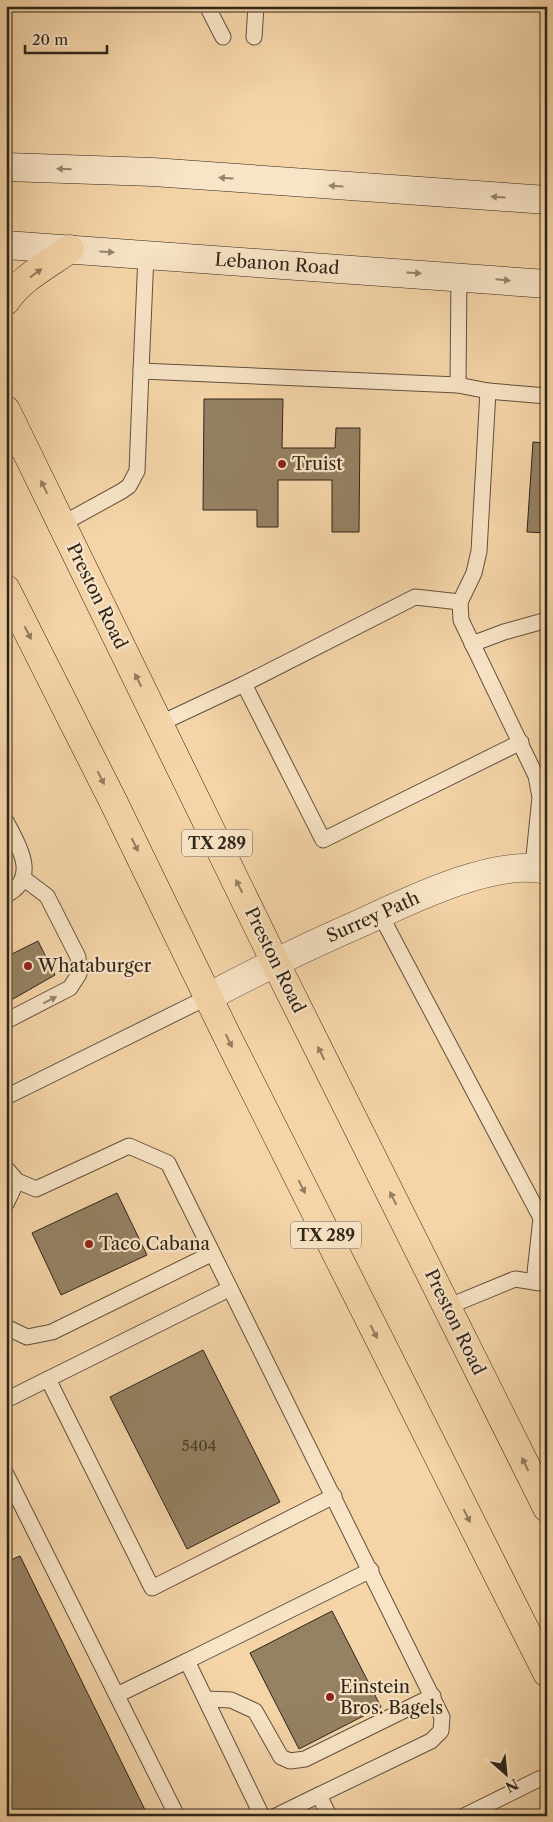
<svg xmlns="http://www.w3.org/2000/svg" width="553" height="1822" viewBox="0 0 553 1822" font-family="'Libre Caslon Text',serif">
  <rect width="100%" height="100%" fill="#f5d5a8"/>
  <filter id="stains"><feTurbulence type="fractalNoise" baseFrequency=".004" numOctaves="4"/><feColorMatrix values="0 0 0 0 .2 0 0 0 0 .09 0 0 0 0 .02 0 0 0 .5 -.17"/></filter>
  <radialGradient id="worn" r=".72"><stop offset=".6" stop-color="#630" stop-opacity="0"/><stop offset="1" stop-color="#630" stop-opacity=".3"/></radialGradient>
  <g fill="#958163" stroke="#2e2519">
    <polygon points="204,399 283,399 282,448 335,448 336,428 360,428 359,532 332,532 332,480 278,480 278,527 257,527 257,510 203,510"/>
    <polygon points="533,442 547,443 547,533 527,532"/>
    <polygon points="38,941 55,975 6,1003 6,957"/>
    <polygon points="117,1193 147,1255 61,1295 32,1233"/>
    <polygon points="203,1350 280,1502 187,1549 110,1397"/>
    <polygon points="20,1556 148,1816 6,1816 6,1562"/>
    <polygon points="332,1611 381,1707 299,1749 250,1653"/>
  </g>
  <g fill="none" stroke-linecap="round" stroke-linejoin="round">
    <g stroke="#60513d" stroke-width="17">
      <g id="service">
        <polyline points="207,6 223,37"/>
        <polyline points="254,37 256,6"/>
        <polyline points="141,371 146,255"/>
        <polyline points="458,385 459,276"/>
        <polyline points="488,391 479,551 474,573 460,602 461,620 536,776 540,797 533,866"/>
        <polyline points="62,524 122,491 129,486 137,471 141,371 458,385 488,391 547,396"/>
        <polyline points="460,602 415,597 244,684 323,840 521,742"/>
        <polyline points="472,644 504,632 547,620"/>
        <polyline points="159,724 244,684"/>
        <path d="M 6,821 C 18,845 40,878 6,895"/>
        <polyline points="380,914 541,1218"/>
        <polyline points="6,1021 70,988 79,974 78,957 47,896 23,878"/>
        <polyline points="6,1097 208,997"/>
        <polyline points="6,1168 17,1181 36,1189 129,1146 168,1163 442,1717 441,1731 431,1741 319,1795 329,1816"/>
        <polyline points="6,1204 17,1181"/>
        <polyline points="534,1282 541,1218 547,1216"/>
        <polyline points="447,1307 515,1279 547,1284"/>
        <polyline points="6,1327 27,1337 52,1332 211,1254"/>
        <polyline points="48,1379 152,1588 334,1496"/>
        <polyline points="6,1400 229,1289"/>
        <polyline points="6,1474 177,1816"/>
        <polyline points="187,1661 371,1570"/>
        <polyline points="117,1695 187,1661 262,1816"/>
        <polyline points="206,1699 231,1700 255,1711 281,1757 290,1761 305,1759 433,1696"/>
        <polyline points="276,1816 319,1795"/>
        <polyline points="464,1816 539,1779 547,1778"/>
      </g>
    </g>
    <g stroke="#60513d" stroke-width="29">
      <path id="minor" d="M 208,997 C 259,970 310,945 363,922 C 410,900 495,858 547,870"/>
    </g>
    <g stroke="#2e2519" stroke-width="29">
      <g id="secondary">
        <polyline points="6,167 153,172 547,200"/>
        <polyline points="6,245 547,284"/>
      </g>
    </g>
    <g stroke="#2e2519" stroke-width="29">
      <g id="primary">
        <path d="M 6,301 C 20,279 49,264 70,249"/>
        <polyline points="6,410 275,962 547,1508"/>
        <polyline points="6,589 113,801 227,1036 547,1673"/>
      </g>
    </g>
    <use href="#service" stroke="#f8e4c6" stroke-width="15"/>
    <use href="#minor" stroke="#f8e4c6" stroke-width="28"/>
    <use href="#secondary" stroke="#f8e4c6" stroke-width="28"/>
    <use href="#primary" stroke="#f5d5a8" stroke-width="28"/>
  </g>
  <defs><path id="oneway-solid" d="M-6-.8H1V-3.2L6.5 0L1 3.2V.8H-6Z" transform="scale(1.25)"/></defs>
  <g fill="#938470">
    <use href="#oneway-solid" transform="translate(64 169) rotate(-178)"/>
    <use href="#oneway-solid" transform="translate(226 178) rotate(-176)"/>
    <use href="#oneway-solid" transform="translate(336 186) rotate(-176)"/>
    <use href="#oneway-solid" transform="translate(498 197) rotate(-176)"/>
    <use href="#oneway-solid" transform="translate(107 252) rotate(4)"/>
    <use href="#oneway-solid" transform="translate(414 273) rotate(4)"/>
    <use href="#oneway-solid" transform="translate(503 280) rotate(5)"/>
    <use href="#oneway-solid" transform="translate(50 1000) rotate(-27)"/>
  </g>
  <g fill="#927d60">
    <use href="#oneway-solid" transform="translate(36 273) rotate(-36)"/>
    <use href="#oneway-solid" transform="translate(44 487) rotate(-116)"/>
    <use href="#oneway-solid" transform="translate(28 633) rotate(63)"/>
    <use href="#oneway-solid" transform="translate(138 680) rotate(-116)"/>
    <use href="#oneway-solid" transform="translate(101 778) rotate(63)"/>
    <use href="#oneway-solid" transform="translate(135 845) rotate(64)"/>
    <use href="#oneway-solid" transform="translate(239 886) rotate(-116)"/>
    <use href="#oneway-solid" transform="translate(229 1041) rotate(64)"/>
    <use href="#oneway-solid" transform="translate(321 1053) rotate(-116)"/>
    <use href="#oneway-solid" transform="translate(302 1187) rotate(63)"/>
    <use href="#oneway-solid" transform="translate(393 1198) rotate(-116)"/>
    <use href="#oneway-solid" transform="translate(374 1332) rotate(63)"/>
    <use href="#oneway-solid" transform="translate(525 1464) rotate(-116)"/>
    <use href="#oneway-solid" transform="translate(467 1516) rotate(63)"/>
  </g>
  <g fill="#8f2418" stroke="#f8e4c6" stroke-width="2">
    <circle cx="282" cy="464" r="5"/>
    <circle cx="28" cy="966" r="5"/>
    <circle cx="89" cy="1244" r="5"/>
    <circle cx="330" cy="1697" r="5"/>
  </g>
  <g text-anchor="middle" stroke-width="4.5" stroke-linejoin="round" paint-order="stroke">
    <g font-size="15" fill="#483c2c">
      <text x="199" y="1451">5404</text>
    </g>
    <g fill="#f8e4c6" stroke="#6b5e4d" stroke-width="1">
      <rect x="182" y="829.5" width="70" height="27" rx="4"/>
      <rect x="291" y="1221.5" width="70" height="27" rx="4"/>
    </g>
    <g font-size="16" font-weight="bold" fill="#2e2519">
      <text x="217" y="849">TX 289</text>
      <text x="326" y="1241">TX 289</text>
    </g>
    <g font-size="18" fill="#2e2519" stroke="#f8e4c6">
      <text transform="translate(277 264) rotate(4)" y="6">Lebanon Road</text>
      <text transform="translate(97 596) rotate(64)" y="6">Preston Road</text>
      <text transform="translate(373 917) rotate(-24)" y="6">Surrey Path</text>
      <text transform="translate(275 960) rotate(64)" y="6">Preston Road</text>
      <text transform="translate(455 1322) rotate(64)" y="6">Preston Road</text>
    </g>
    <g font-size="18" fill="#2e2519" stroke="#f8e4c6" text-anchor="start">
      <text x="292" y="470">Truist</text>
      <text x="38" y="972">Whataburger</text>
      <text x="99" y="1250">Taco Cabana</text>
      <text x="340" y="1693">Einstein<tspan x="340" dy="21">Bros. Bagels</tspan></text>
    </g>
  </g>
  <rect width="553" height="1822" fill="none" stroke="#f5d5a8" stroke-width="25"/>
  <rect x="8" y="8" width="538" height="1807" fill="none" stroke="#2e2519" stroke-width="2.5"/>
  <rect x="12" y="12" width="528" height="1797" fill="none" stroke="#2e2519"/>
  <g transform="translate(506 1774) rotate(153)" stroke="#f8e4c6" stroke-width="4" paint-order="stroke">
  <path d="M0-4L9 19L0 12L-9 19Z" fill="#2e2519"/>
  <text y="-8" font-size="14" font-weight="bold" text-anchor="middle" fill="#2e2519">N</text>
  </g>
  <path d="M25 45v8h82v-8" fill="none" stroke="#2e2519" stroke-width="2.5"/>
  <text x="32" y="45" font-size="15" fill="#2e2519" stroke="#f8e4c6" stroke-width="4" paint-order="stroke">20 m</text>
  <rect width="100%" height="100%" filter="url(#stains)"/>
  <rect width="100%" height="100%" fill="url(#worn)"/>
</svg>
